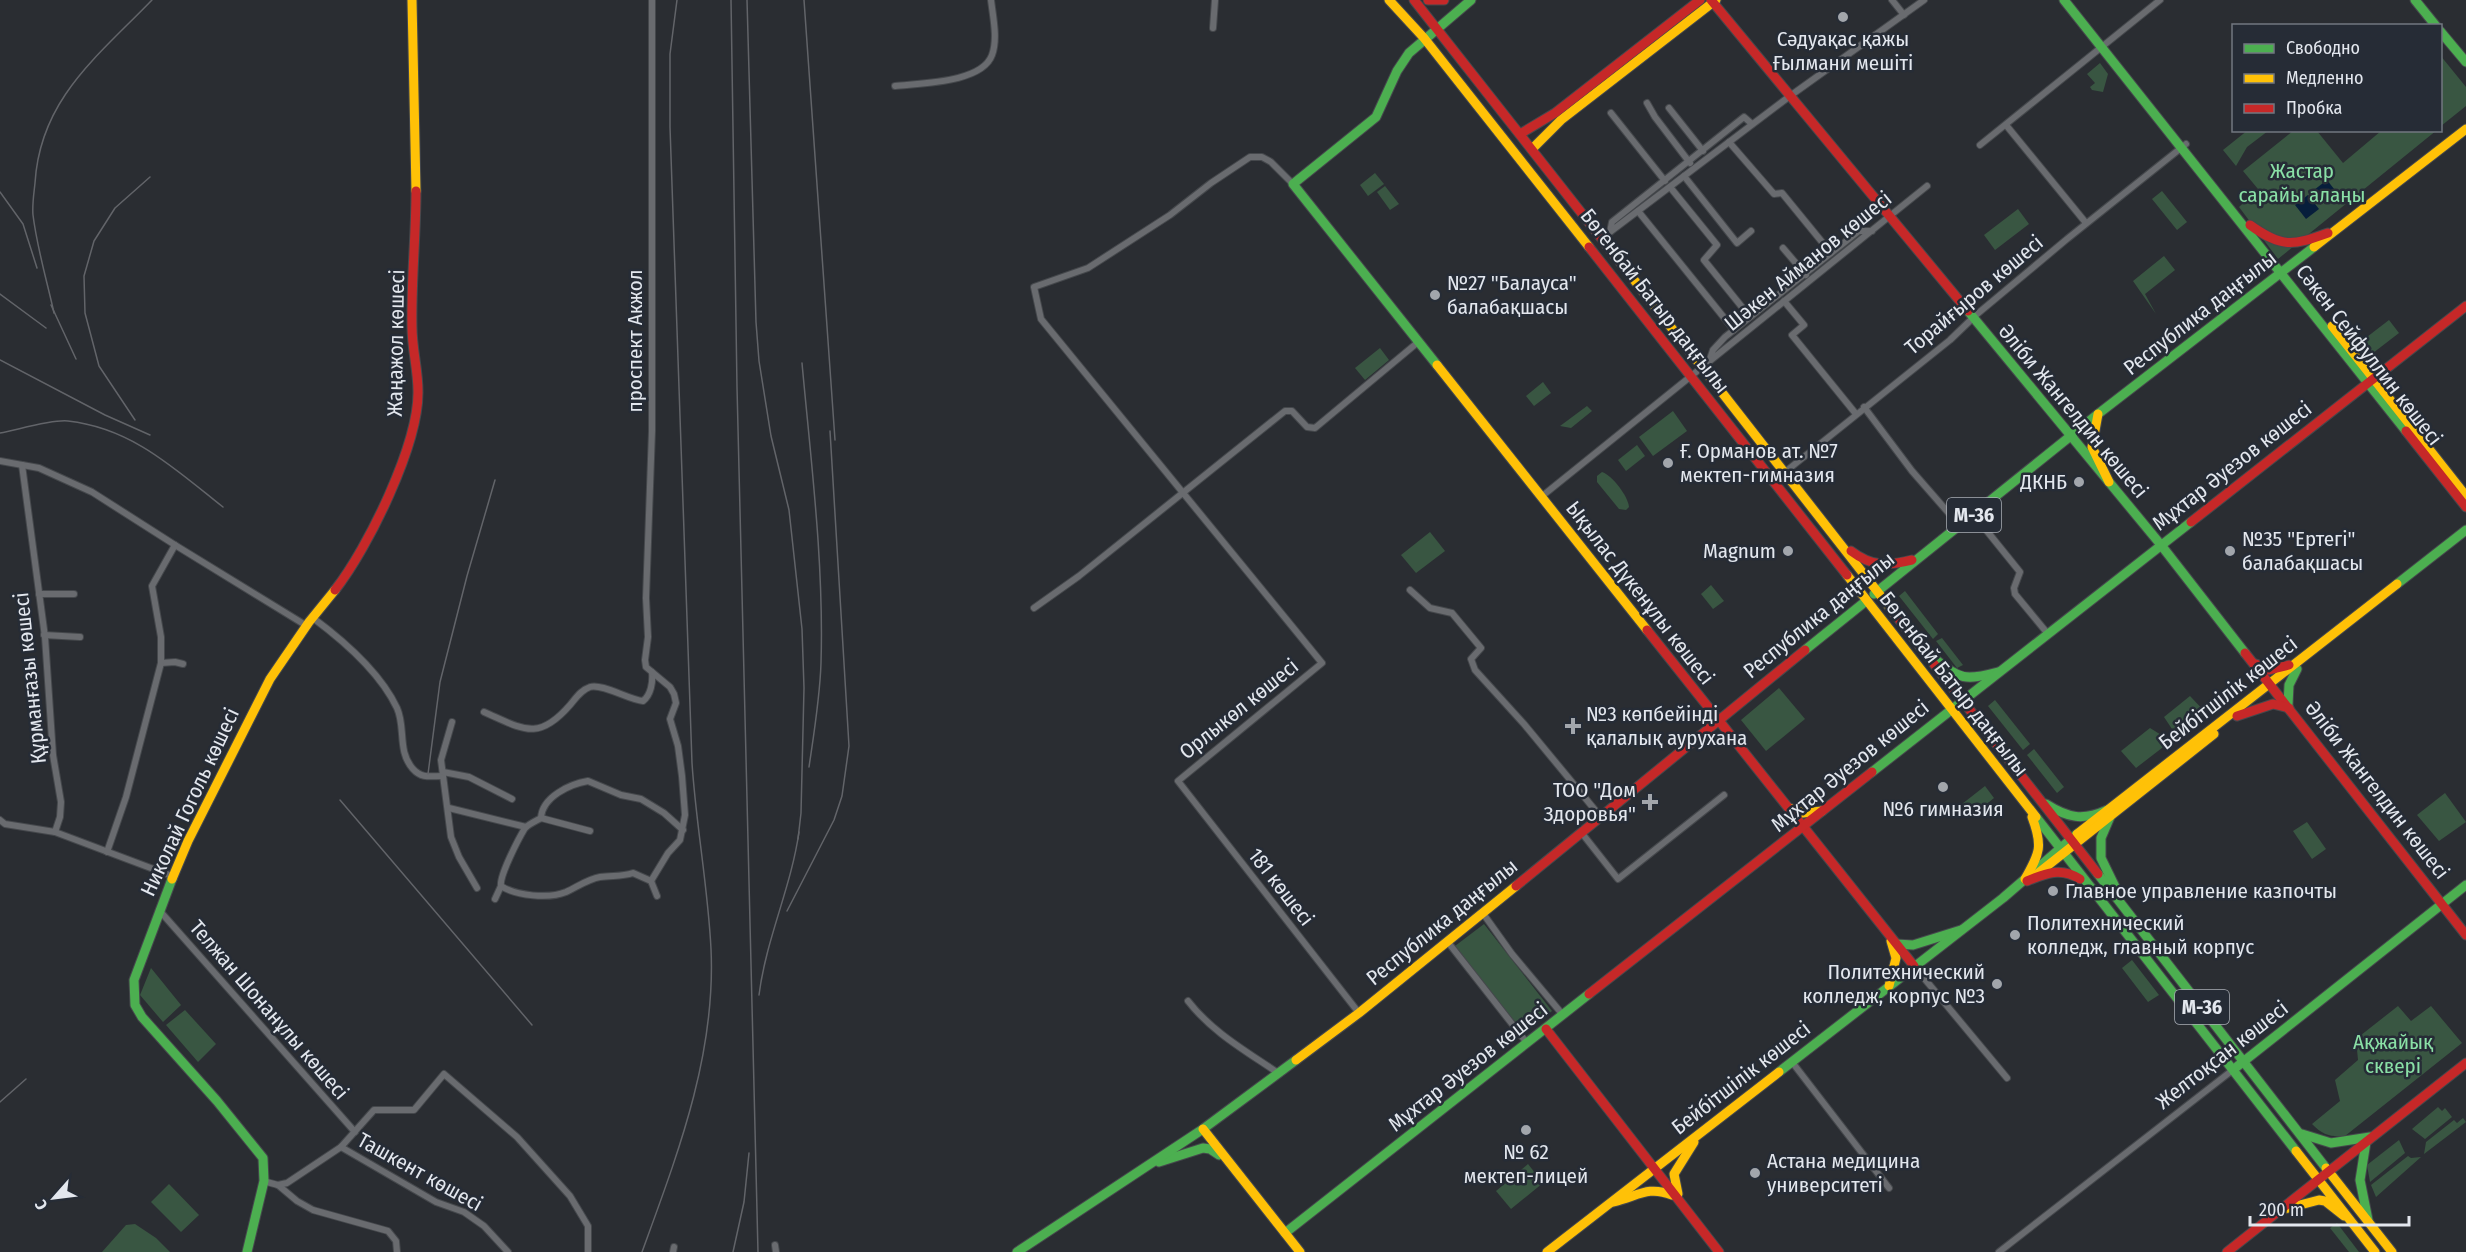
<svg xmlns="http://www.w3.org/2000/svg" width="2466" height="1252" viewBox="0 0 2466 1252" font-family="'Fira Sans Condensed',sans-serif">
  <rect width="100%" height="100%" fill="#2a2d32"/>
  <g fill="#395642">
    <polygon points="2440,55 2466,87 2466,106 2441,126"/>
    <polygon points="2100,63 2108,74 2103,92 2092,90 2090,87 2095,83 2087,74"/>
    <polygon points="2248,130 2268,131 2247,147 2236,166 2223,150"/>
    <polygon points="2437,130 2278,259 2239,207 2258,189 2243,171 2293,131 2317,131 2343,163 2381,131"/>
    <polygon points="1375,173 1384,184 1368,196 1360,185"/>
    <polygon points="1385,186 1399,204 1390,210 1377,192"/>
    <polygon points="2162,191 2187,222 2177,230 2152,199"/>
    <polygon points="2018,209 2029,224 1995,250 1984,235"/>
    <polygon points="2164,256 2175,270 2145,294 2156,314 2133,281"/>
    <polygon points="2389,320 2399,333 2373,353 2363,340"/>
    <polygon points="1380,348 1389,360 1365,380 1355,368"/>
    <polygon points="1543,382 1551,393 1534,406 1526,396"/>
    <polygon points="1587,406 1592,411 1571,428 1560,426"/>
    <polygon points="1673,411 1687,431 1653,456 1639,437"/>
    <polygon points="1637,445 1645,456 1626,471 1618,460"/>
    <path d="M 1602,472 C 1612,475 1628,496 1629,507 L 1626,510 L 1619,509 L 1597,482 L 1597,476 Z"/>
    <polygon points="1430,532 1445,551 1416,573 1401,555"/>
    <polygon points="1711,585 1724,601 1713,609 1701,594"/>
    <polygon points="1905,591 1938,634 1933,639 1899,596"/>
    <polygon points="1942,638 1963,665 1957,668 1936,641"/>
    <polygon points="1779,688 1805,719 1766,751 1741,720"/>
    <polygon points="2190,696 2206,713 2176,735 2164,717"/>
    <polygon points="1995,700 2030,744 2023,750 1988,706"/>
    <polygon points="2150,728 2171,741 2136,768 2121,751"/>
    <polygon points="2034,749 2064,787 2057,793 2027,755"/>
    <polygon points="1985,786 1994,798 1972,816 1962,804"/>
    <polygon points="2445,793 2466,822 2439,841 2417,815"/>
    <polygon points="2307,822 2326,849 2312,859 2293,831"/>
    <polygon points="1484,924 1552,1011 1523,1034 1455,946"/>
    <polygon points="2132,960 2159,995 2148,1002 2122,968"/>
    <polygon points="151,968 181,1005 163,1022 140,995"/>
    <path d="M 2398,1006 L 2411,1021 L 2431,1006 L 2462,1043 L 2345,1136 C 2330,1137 2323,1135 2312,1124 L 2340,1101 L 2335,1080 L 2358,1060 L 2356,1039 Z"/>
    <polygon points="185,1010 216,1044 198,1062 166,1025"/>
    <polygon points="2438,1107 2442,1111 2445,1108 2452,1117 2425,1139 2412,1129"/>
    <polygon points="2463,1118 2466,1122 2424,1154 2426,1142 2454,1120 2457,1123"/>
    <polygon points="2399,1140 2405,1153 2370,1182 2367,1165"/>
    <polygon points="2408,1156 2411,1158 2421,1157 2376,1197 2371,1185"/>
    <polygon points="1528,1164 1543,1183 1511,1209 1496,1191"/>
    <polygon points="169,1184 199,1215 181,1232 151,1202"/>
    <polygon points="2337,1223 2359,1252 2349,1252 2330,1228"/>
    <polygon points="135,1224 156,1238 170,1252 102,1252 126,1225"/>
  </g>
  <g fill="#071e3b">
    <polygon points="2327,180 2338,194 2325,204 2314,190"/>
    <polygon points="2308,195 2319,209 2306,219 2295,205"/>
  </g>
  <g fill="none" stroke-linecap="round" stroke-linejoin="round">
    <g stroke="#45484c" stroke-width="8">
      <g id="street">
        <polyline points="1892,0 1904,15"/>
        <polyline points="1213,28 1215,0"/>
        <path d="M 895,86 C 920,83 982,83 992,55 C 998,39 993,17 991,0"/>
        <polyline points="1647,103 1655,117 1690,163"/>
        <polyline points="1669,108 1703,151"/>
        <polyline points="1611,113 1665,181"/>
        <polyline points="2006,125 2086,223"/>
        <polyline points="1729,142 1774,194 1782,193 1831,253"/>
        <polyline points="1980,145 2160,0"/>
        <polyline points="1684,176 1737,243 1751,231"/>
        <polyline points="1293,184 1271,162 1262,157 1250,157 1211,183 1170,215 1088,268 1034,287 1041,319 1322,663 1178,781 1359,1013"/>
        <polyline points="1670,187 1717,245 1704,260 1750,317"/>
        <polyline points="1638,211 1734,330"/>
        <polyline points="1610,232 1612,222 1744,117 1752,124"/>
        <polyline points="1602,238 1790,96 1924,0"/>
        <polyline points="1783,248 1806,275"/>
        <polyline points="1784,301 1804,325 1792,335 1856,414"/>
        <polyline points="1710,359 1713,350 1725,337 1859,231 1872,231"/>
        <polyline points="1864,407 1912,471 1960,526"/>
        <polyline points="0,461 39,468 92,492 175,545 307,626"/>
        <polyline points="22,465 45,637 53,755 61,802 60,817 55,832"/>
        <polyline points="1785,472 1950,340 1976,315 2067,239 2186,144"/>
        <polyline points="1541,497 1927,186"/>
        <polyline points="1974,515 2020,572 2014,588 2015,594 2048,634"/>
        <polyline points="1410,590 1430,608 1452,613 1481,648 1471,659 1475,670 1524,724 1600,816"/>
        <polyline points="39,594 74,594"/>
        <polyline points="1034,608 1079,576 1285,411 1292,411 1307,427 1315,428 1417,343"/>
        <path d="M 313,618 C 344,641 380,672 397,708 C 406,728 397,751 413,769 C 422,779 431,776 443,776"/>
        <polyline points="44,635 80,637"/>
        <polyline points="161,663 175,662 183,664"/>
        <path d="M 484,712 C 523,729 538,742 570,705 C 576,698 581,690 590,687 C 602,683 629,700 643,701 C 651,695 653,682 652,672 L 646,667 L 645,660 L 648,637 L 646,598 L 652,431 L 652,0"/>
        <polyline points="452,722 441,760 451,837 459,857 477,888"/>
        <polyline points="443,772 469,777 512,799"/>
        <polyline points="449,808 526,827"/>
        <path d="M 541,818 C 542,797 570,784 588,781 L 621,795 L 641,799 L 664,813 L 683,830"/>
        <polyline points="0,820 5,824 55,832 172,876"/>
        <polyline points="1581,832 1618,879 1724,795"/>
        <polyline points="107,852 126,797 161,663 161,637 152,586 175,545"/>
        <polyline points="651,881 668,853 680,840 685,815 682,776 678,746 670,719 676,703 674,694 670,687 652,672"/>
        <path d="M 501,886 C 499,876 519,838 525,828 C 529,824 536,821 541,818 L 590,831"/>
        <path d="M 495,899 L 501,886 C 516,896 549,899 566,892 C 577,887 588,879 600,877 C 612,875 621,877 633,873 L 651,881 L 657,896"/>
        <polyline points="159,910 355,1132"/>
        <polyline points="1482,912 1512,954 1563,1015"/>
        <polyline points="1447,941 1527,1043"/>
        <polyline points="1914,966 2007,1078"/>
        <path d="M 1188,1001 C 1212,1032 1246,1051 1278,1073"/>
        <polyline points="1792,1062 1889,1188"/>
        <polyline points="341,1147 436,1202 464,1212 484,1226 508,1252"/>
        <polyline points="263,1181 278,1185 297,1201 313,1210 388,1231 396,1241 397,1252"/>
        <polyline points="278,1185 287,1183 341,1147 374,1110 414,1110 444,1074 517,1137 570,1196 588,1226 588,1252"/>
        <polyline points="775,1245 776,1252"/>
        <polyline points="673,1252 674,1247"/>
        <polyline points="1999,1252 2234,1069"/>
      </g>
    </g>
    <g stroke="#45484c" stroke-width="11">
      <g id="fast">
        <polyline points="2064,0 2406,431"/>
        <polyline points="2415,0 2436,26"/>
        <polyline points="2440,31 2466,62"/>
        <polyline points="1968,311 2161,545 2245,653"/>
        <polyline points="1437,365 1293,184 1376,117 1397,71 1409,53 1471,0"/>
        <polyline points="2397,584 2466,530"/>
        <polyline points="1874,594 2098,414 2314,247"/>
        <polyline points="1805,650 1866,601"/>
        <path d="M 1931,656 C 1960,678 1961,682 1998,672"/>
        <polyline points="2288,705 2289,685 2297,669"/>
        <polyline points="1872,772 2191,522"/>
        <path d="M 2046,804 C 2068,818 2083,821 2107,810"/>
        <polyline points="2036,817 2296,1151"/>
        <polyline points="2110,817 2101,838 2101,858 2119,895"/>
        <polyline points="2098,874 2326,1168"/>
        <polyline points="172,879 134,980 135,1005 142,1017 217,1101 263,1158 264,1181 247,1252"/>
        <polyline points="1896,944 1913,945 1961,930"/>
        <polyline points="2234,1069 2466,885"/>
        <polyline points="1779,1072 2003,898 2077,834"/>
        <polyline points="2302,1134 2331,1143 2370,1137"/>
        <polyline points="2366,1142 2360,1180 2368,1220"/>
        <polyline points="1159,1162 1203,1148 1210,1149 1219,1155"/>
        <polyline points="1285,1233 1589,994"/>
        <polyline points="1017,1252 1203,1129 1296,1060"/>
      </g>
    </g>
    <g stroke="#45484c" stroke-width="11">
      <g id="slow">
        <polyline points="412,0 416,191"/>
        <polyline points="1389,0 1424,38 1589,247"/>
        <polyline points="1532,149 1561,120 1716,0"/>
        <polyline points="2314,247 2466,129"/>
        <polyline points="1624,267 1891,609"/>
        <polyline points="2332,326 2466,496"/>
        <polyline points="1437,365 1647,630"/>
        <polyline points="2098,414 2092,447 2109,482"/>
        <polyline points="1847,575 2036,817"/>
        <polyline points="1789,808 1803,813 1822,811"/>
        <polyline points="2077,834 2397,584"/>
        <polyline points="2037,874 2214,734"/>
        <polyline points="172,879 188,841 270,679 309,622 335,590"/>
        <path d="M 2025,879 C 2040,853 2043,846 2032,817"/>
        <polyline points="1889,986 1896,958 1891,941"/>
        <polyline points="1296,1060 1359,1013 1516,886"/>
        <polyline points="1203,1129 1300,1252"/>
        <polyline points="2296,1151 2375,1252"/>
        <polyline points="2326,1168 2392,1252"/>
        <polyline points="1678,1194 1674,1174 1694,1142"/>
        <path d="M 1613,1202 C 1637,1197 1647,1185 1672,1195"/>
        <polyline points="2281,1210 2319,1200 2325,1201 2344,1216"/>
        <polyline points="1547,1252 1779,1072"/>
      </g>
    </g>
    <g stroke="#45484c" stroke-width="11">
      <g id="jam">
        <polyline points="1414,0 1624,267"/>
        <polyline points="1428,0 1444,0"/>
        <polyline points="1711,0 1968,311"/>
        <polyline points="1520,134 1555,113 1700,0"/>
        <path d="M 2250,225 C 2282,248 2292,246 2328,233"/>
        <polyline points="1589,247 1847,575"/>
        <polyline points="2406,431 2466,507"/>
        <polyline points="2191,522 2466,306"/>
        <path d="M 1851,551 C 1872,567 1887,566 1912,560"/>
        <path d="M 335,590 C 368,548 419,444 418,391 C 418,370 412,349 412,327 C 411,282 416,236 416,191"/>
        <polyline points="1891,609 2098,874"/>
        <polyline points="1647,630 1914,966"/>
        <polyline points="2245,653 2466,935"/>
        <polyline points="2256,664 2269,670 2289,665"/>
        <polyline points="2237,716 2273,704 2289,708"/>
        <path d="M 2027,881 C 2046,873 2061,867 2080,879"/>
        <polyline points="1516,886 1805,650"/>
        <polyline points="1589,994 1872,772"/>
        <polyline points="1546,1029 1719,1252"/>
        <polyline points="2227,1252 2466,1063"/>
      </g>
    </g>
    <use href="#street" stroke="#696b6f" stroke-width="6"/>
    <use href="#fast" stroke="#4caf50" stroke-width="9"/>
    <use href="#slow" stroke="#ffc107" stroke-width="9"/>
    <use href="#jam" stroke="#c62828" stroke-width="9"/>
    <g stroke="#626469" stroke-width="1.5">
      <polyline points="731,0 737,387 758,1252"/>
      <polyline points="747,0 756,322 759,361 771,436 789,510 802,629 804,688 801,813 798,839"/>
      <polyline points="804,0 835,440"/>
      <polyline points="0,192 23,224 37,268"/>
      <polyline points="0,294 46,328"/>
      <polyline points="51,305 76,359"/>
      <path d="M 54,313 C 47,281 37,248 33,215 C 32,205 34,193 35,183 C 40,99 98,56 152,0"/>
      <polyline points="0,360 105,415 150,435"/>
      <path d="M 802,363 C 811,462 824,563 821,663 C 820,697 814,733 809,767"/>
      <polyline points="135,420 99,366 85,313 84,276 94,241 115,208 150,177"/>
      <path d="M 0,433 C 17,430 52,419 68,421 C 132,428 175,469 223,507"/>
      <polyline points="428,774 440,682 467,576 495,480"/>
      <polyline points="340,800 532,1025"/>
      <polyline points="787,911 834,820 842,796 849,746 830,431"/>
      <path d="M 759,995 C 766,939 791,888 799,832"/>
      <polyline points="0,1102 26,1079"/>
      <path d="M 642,1252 C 678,1153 716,1055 711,949 C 708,887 696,825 692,763 L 670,127 L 670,54 L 677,0"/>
      <polyline points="733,1252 744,1202 749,1153"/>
    </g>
  </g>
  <g fill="#a2a6ac" stroke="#262c36" stroke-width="2">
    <circle cx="1843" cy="17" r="6"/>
    <circle cx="1435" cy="295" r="6"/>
    <circle cx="1668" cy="463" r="6"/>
    <circle cx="2079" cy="482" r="6"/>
    <circle cx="1788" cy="551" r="6"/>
    <circle cx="2230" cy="551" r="6"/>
    <path d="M1570 717h6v6h6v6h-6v6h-6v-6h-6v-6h6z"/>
    <circle cx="1943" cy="787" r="6"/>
    <path d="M1647 793h6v6h6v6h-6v6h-6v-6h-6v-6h6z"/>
    <circle cx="2053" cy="891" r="6"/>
    <circle cx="2015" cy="935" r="6"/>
    <circle cx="1997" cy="984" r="6"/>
    <circle cx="1526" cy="1130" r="6"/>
    <circle cx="1755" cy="1173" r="6"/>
  </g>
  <g text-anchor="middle" stroke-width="5" stroke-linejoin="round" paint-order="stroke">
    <g fill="#262c36" stroke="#aaafb7" stroke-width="1.5">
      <rect x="1947" y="498" width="54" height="34" rx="4.5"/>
      <rect x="2175" y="990" width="54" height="34" rx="4.5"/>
    </g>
    <g font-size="20" font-weight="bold" fill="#e3e7ee">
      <text x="1974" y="522">M-36</text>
      <text x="2202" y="1014">M-36</text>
    </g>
    <g font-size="21" fill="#e3e7ee" stroke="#262c36" text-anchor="start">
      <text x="1843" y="46" text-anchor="middle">Сәдуақас қажы<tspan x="1843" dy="24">Ғылмани мешіті</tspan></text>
      <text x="1447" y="290">№27 "Балауса"<tspan x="1447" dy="24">балабақшасы</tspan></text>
      <text x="1680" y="458">Ғ. Орманов ат. №7<tspan x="1680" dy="24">мектеп-гимназия</tspan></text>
      <text x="2067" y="489" text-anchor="end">ДКНБ</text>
      <text x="2242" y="546">№35 "Ертегі"<tspan x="2242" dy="24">балабақшасы</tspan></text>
      <text x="1776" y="558" text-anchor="end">Magnum</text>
      <text x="1586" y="721">№3 көпбейінді<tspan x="1586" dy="24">қалалық аурухана</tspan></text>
      <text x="1636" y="797" text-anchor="end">ТОО "Дом<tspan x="1636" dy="24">Здоровья"</tspan></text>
      <text x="1943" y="816" text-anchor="middle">№6 гимназия</text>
      <text x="2065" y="898">Главное управление казпочты</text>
      <text x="2027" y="930">Политехнический<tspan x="2027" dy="24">колледж, главный корпус</tspan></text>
      <text x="1985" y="979" text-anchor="end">Политехнический<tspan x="1985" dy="24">колледж, корпус №3</tspan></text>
      <text x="1526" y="1159" text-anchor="middle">№ 62<tspan x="1526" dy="24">мектеп-лицей</tspan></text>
      <text x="1767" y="1168">Астана медицина<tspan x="1767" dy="24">университеті</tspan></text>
    </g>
    <g font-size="21" fill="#8ae0a6" stroke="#262c36">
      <text x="2302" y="178">Жастар<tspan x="2302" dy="24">сарайы алаңы</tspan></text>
      <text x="2393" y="1049">Ақжайық<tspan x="2393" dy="24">сквері</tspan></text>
    </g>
    <g font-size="21" fill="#e3e7ee" stroke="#262c36">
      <text transform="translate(1808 261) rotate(-39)" y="7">Шәкен Айманов көшесі</text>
      <text transform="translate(1974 295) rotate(-40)" y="7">Торайғыров көшесі</text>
      <text transform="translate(1655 301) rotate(52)" y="7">Бөгенбай Батыр даңғылы</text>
      <text transform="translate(2200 313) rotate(-38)" y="7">Республика даңғылы</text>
      <text transform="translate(635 341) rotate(-90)" y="7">проспект Акжол</text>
      <text transform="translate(396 343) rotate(-89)" y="7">Жаңажол көшесі</text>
      <text transform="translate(2369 355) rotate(52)" y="7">Сәкен Сейфуллин көшесі</text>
      <text transform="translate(2073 411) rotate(50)" y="7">Әліби Жангелдин көшесі</text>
      <text transform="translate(2232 466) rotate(-38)" y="7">Мұхтар Әуезов көшесі</text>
      <text transform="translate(1640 593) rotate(52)" y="7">Ықылас Дүкенұлы көшесі</text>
      <text transform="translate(1819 615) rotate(-39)" y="7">Республика даңғылы</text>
      <text transform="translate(30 678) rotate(-96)" y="7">Құрманғазы көшесі</text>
      <text transform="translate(1954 684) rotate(52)" y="7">Бөгенбай Батыр даңғылы</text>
      <text transform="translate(2228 693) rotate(-38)" y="7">Бейбітшілік көшесі</text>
      <text transform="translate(1239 709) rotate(-39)" y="7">Орлыкөл көшесі</text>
      <text transform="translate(1850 766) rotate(-39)" y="7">Мұхтар Әуезов көшесі</text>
      <text transform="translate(2377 790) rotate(52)" y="7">Әліби Жангелдин көшесі</text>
      <text transform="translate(190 802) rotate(-65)" y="7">Николай Гоголь көшесі</text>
      <text transform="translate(1281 887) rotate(52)" y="7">181 көшесі</text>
      <text transform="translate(1442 922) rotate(-39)" y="7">Республика даңғылы</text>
      <text transform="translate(269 1010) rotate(49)" y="7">Телжан Шонанұлы көшесі</text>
      <text transform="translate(2222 1055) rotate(-38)" y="7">Желтоқсан көшесі</text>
      <text transform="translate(1468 1067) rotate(-38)" y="7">Мұхтар Әуезов көшесі</text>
      <text transform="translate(1741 1078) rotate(-38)" y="7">Бейбітшілік көшесі</text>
      <text transform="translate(420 1172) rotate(29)" y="7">Ташкент көшесі</text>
    </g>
  </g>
  <rect x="2232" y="24" width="210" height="108" fill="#262c36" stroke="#727780" stroke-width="1.5"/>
  <rect x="2244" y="44" width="30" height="9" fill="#4caf50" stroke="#727780" stroke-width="1.5"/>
  <text x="2286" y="54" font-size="18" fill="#e3e7ee">Свободно</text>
  <rect x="2244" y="74" width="30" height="9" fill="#ffc107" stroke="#727780" stroke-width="1.5"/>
  <text x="2286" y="84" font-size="18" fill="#e3e7ee">Медленно</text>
  <rect x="2244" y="104" width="30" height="9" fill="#c62828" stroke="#727780" stroke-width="1.5"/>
  <text x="2286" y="114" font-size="18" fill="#e3e7ee">Пробка</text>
  <g transform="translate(54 1198) rotate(242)" stroke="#262c36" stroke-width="4.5" paint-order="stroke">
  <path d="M0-4.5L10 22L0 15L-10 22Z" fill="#e3e7ee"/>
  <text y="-9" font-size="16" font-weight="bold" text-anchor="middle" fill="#e3e7ee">С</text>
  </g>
  <path d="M2250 1216v9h159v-9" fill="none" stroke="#e3e7ee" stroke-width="3"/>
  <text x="2259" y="1216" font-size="18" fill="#e3e7ee" stroke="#262c36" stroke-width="4.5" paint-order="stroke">200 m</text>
</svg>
